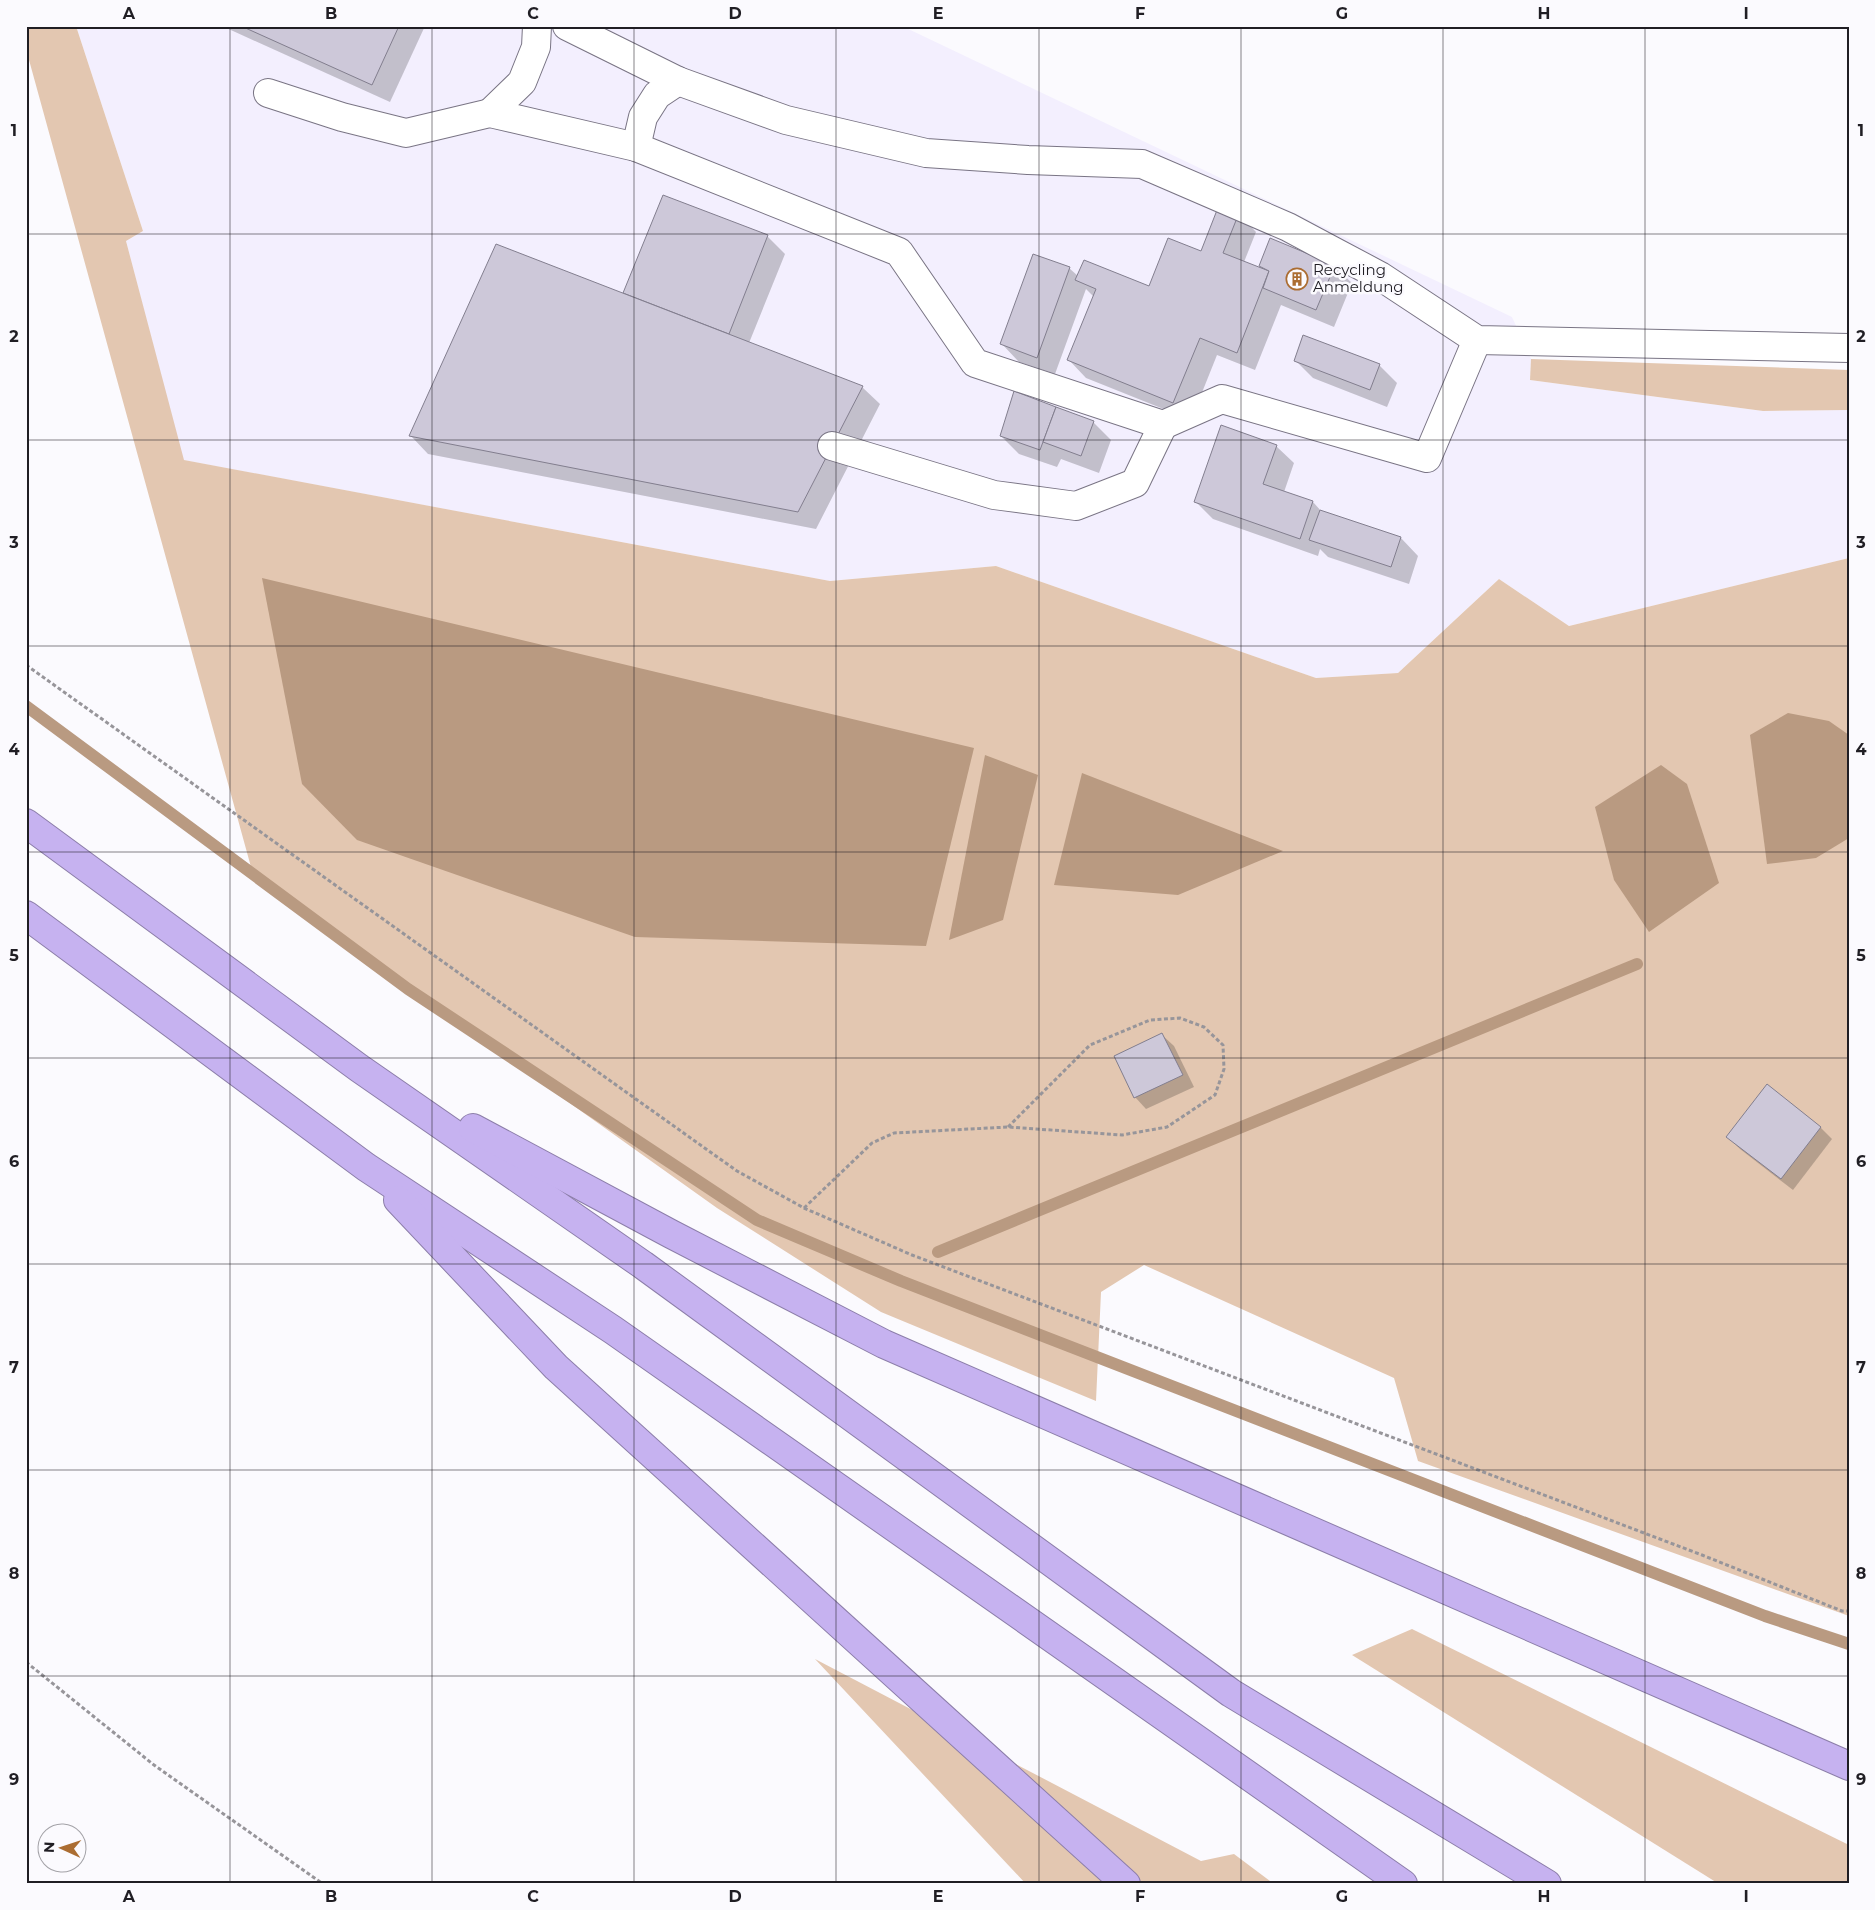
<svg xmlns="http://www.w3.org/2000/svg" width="1875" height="1910" viewBox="0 0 1875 1910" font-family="Montserrat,sans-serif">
  <rect width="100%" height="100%" fill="#fbfafe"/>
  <polygon fill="#f3effe" points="76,26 902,26 1512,317 1531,359 1530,380 1763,411 1849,410 1849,558 1569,626 1499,579 1398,673 1316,678 996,566 830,581 183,460 126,241 143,231"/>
  <g fill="#e3c7b1">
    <polygon points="26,26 76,26 143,231 126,241 184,460 830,581 996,566 1316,678 1398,673 1499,579 1569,626 1849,558 1849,1616 1418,1461 1394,1378 1144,1265 1101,1292 1096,1401 881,1312 717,1208 254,878 26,49"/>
    <polygon points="1531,359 1849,370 1849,410 1763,411 1530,380"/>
    <polygon points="1412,1629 1849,1845 1849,1884 1719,1884 1352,1655"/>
    <polygon points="815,1659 1201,1861 1234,1854 1274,1884 1026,1884"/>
  </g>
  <g fill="#b99a81">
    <polygon points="262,578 974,748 926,946 635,937 357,840 302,784"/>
    <polygon points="1788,713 1829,721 1849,735 1849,838 1816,858 1767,864 1750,735"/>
    <polygon points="985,755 1038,775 1003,920 949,940"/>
    <polygon points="1661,765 1687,784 1719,883 1649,932 1614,880 1595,807"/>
    <polygon points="1082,773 1283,851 1178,895 1054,885"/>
  </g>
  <g fill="#0003">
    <polygon points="222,26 425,26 390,102"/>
    <polygon points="663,196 767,236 785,254 749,343 862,387 880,404 816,529 428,454 411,436 624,294"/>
    <polygon points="1239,214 1256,232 1244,262 1259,268 1271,240 1334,266 1352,283 1334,327 1281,305 1255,370 1217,355 1191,420 1086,378 1069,360 1094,297 1086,289 1055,374 1019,362 1002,344 1069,268 1078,276 1150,288 1201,253"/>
    <polygon points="1295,360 1379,365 1397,383 1387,407 1313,378"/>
    <polygon points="1015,393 1093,422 1111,440 1099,473 1061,459 1057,467 1019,454 1001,436"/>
    <polygon points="1276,446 1294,463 1284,492 1313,502 1322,512 1401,538 1418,556 1409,584 1328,557 1320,549 1318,556 1213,519 1195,501"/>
    <polygon points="1162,1035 1174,1046 1194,1087 1146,1109 1135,1097"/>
    <polygon points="1767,1086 1821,1128 1832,1139 1793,1190 1740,1149 1728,1137"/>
  </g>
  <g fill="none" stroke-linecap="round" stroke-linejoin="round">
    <g stroke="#b99a81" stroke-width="12">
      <polyline points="26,706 408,989 757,1220 901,1281 1765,1616 1849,1644"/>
      <polyline points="938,1252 1637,964"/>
    </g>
  </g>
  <g fill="#cdc8d9" stroke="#827e8e">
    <polygon points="241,26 399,26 372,85"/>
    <polygon points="663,195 768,235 729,334 623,293"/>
    <polygon points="1219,205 1239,213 1223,253 1269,271 1237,353 1200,338 1173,403 1067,360 1096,289 1075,280 1084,260 1149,286 1168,238 1201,251"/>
    <polygon points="1270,238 1335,265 1316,310 1263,288 1269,271 1259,266"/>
    <polygon points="496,244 863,386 798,512 409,436"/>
    <polygon points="1033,254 1070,267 1037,358 1000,344"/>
    <polygon points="1303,335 1380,364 1370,390 1294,361"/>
    <polygon points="1014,391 1056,407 1040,450 1000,436"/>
    <polygon points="1056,407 1094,421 1081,456 1043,442"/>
    <polygon points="1221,425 1277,445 1263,484 1313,501 1300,539 1194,502"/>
    <polygon points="1320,510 1401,537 1391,567 1309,540"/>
    <polygon points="1162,1033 1183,1075 1134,1098 1114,1056"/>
    <polygon points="1767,1084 1821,1127 1781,1179 1726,1137"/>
  </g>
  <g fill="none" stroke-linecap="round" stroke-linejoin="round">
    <g stroke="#797484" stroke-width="30">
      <g id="minor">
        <polyline points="567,26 678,81 786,120 926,153 1028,160 1142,164 1288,227 1333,251 1380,276 1477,340 1849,348"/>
        <polyline points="268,93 342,117 406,133 490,113 636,147 899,252 975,363 1163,425 1222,399 1427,458 1477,340"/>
        <polyline points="490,113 522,82 536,47 537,26"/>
        <polyline points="636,147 643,117 657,95 678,81"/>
        <polyline points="832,446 994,495 1076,506 1135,483 1163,425"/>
      </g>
    </g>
    <g stroke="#8c7ea9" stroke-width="30">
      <g id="highway">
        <polyline points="26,823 359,1068 643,1265 1231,1693 1547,1884"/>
        <polyline points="26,915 366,1167 613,1330 1403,1884"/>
        <polyline points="473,1128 671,1234 884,1344 1849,1766"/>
        <polyline points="398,1200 556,1367 1126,1884"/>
      </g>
    </g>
    <g stroke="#97959a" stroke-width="3" stroke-dasharray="4 2.5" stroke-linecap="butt">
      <polyline points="26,665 737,1171 804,1208 912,1255 1702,1555 1842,1611 1849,1611"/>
      <polyline points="804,1208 872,1143 894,1133 1008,1127 1122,1135 1167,1127 1215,1095 1224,1069 1223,1045 1204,1027 1180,1018 1150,1020 1090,1045 1008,1127"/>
      <polyline points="26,1662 154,1765 323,1884"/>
    </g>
    <use href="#minor" stroke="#fff" stroke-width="28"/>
    <use href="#highway" stroke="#c6b2f0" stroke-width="28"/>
  </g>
  <path fill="none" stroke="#201e24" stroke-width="1" stroke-opacity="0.55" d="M 230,26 L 230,1884M 432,26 L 432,1884M 634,26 L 634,1884M 836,26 L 836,1884M 1039,26 L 1039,1884M 1241,26 L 1241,1884M 1443,26 L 1443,1884M 1645,26 L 1645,1884M 26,234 L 1849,234M 26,440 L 1849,440M 26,646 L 1849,646M 26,852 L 1849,852M 26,1058 L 1849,1058M 26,1264 L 1849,1264M 26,1470 L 1849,1470M 26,1676 L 1849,1676"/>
  <defs>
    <g id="building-ring" transform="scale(1.125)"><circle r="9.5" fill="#fbfafe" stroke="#ab6d32" stroke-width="1.5"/><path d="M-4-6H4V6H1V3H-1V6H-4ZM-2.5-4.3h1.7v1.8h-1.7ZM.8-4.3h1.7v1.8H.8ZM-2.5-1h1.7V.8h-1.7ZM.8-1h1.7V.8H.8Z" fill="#ab6d32"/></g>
  </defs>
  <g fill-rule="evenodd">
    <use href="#building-ring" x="1297" y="279"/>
  </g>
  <g text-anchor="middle" stroke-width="5" stroke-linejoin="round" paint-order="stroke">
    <g font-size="15" fill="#201e24" stroke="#fbfafe" text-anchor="start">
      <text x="1313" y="275">Recycling<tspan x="1313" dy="17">Anmeldung</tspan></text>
    </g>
  </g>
  <rect width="1875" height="1910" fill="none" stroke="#fbfafe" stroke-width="55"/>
  <g transform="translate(62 1848) rotate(273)"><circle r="24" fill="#fbfafe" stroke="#a3a2a7"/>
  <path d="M0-4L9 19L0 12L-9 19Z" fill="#ab6d32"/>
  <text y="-8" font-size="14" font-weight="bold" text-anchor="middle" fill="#201e24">N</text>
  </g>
  <rect x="28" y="28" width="1820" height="1854" fill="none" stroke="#201e24" stroke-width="2"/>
  <g font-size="16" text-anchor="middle" font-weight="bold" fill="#201e24">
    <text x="129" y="19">A</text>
    <text x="331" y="19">B</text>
    <text x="533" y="19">C</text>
    <text x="735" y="19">D</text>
    <text x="938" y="19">E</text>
    <text x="1140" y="19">F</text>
    <text x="1342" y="19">G</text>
    <text x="1544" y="19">H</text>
    <text x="1746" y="19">I</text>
    <text x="14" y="136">1</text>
    <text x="1861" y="136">1</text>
    <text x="14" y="342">2</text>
    <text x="1861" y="342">2</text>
    <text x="14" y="548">3</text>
    <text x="1861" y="548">3</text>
    <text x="14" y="755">4</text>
    <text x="1861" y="755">4</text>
    <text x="14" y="961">5</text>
    <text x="1861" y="961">5</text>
    <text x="14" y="1167">6</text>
    <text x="1861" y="1167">6</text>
    <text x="14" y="1373">7</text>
    <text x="1861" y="1373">7</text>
    <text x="14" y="1579">8</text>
    <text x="1861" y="1579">8</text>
    <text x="14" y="1785">9</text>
    <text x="1861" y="1785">9</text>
    <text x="129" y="1902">A</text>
    <text x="331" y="1902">B</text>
    <text x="533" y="1902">C</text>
    <text x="735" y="1902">D</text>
    <text x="938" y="1902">E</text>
    <text x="1140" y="1902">F</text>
    <text x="1342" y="1902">G</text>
    <text x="1544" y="1902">H</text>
    <text x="1746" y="1902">I</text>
  </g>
</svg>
